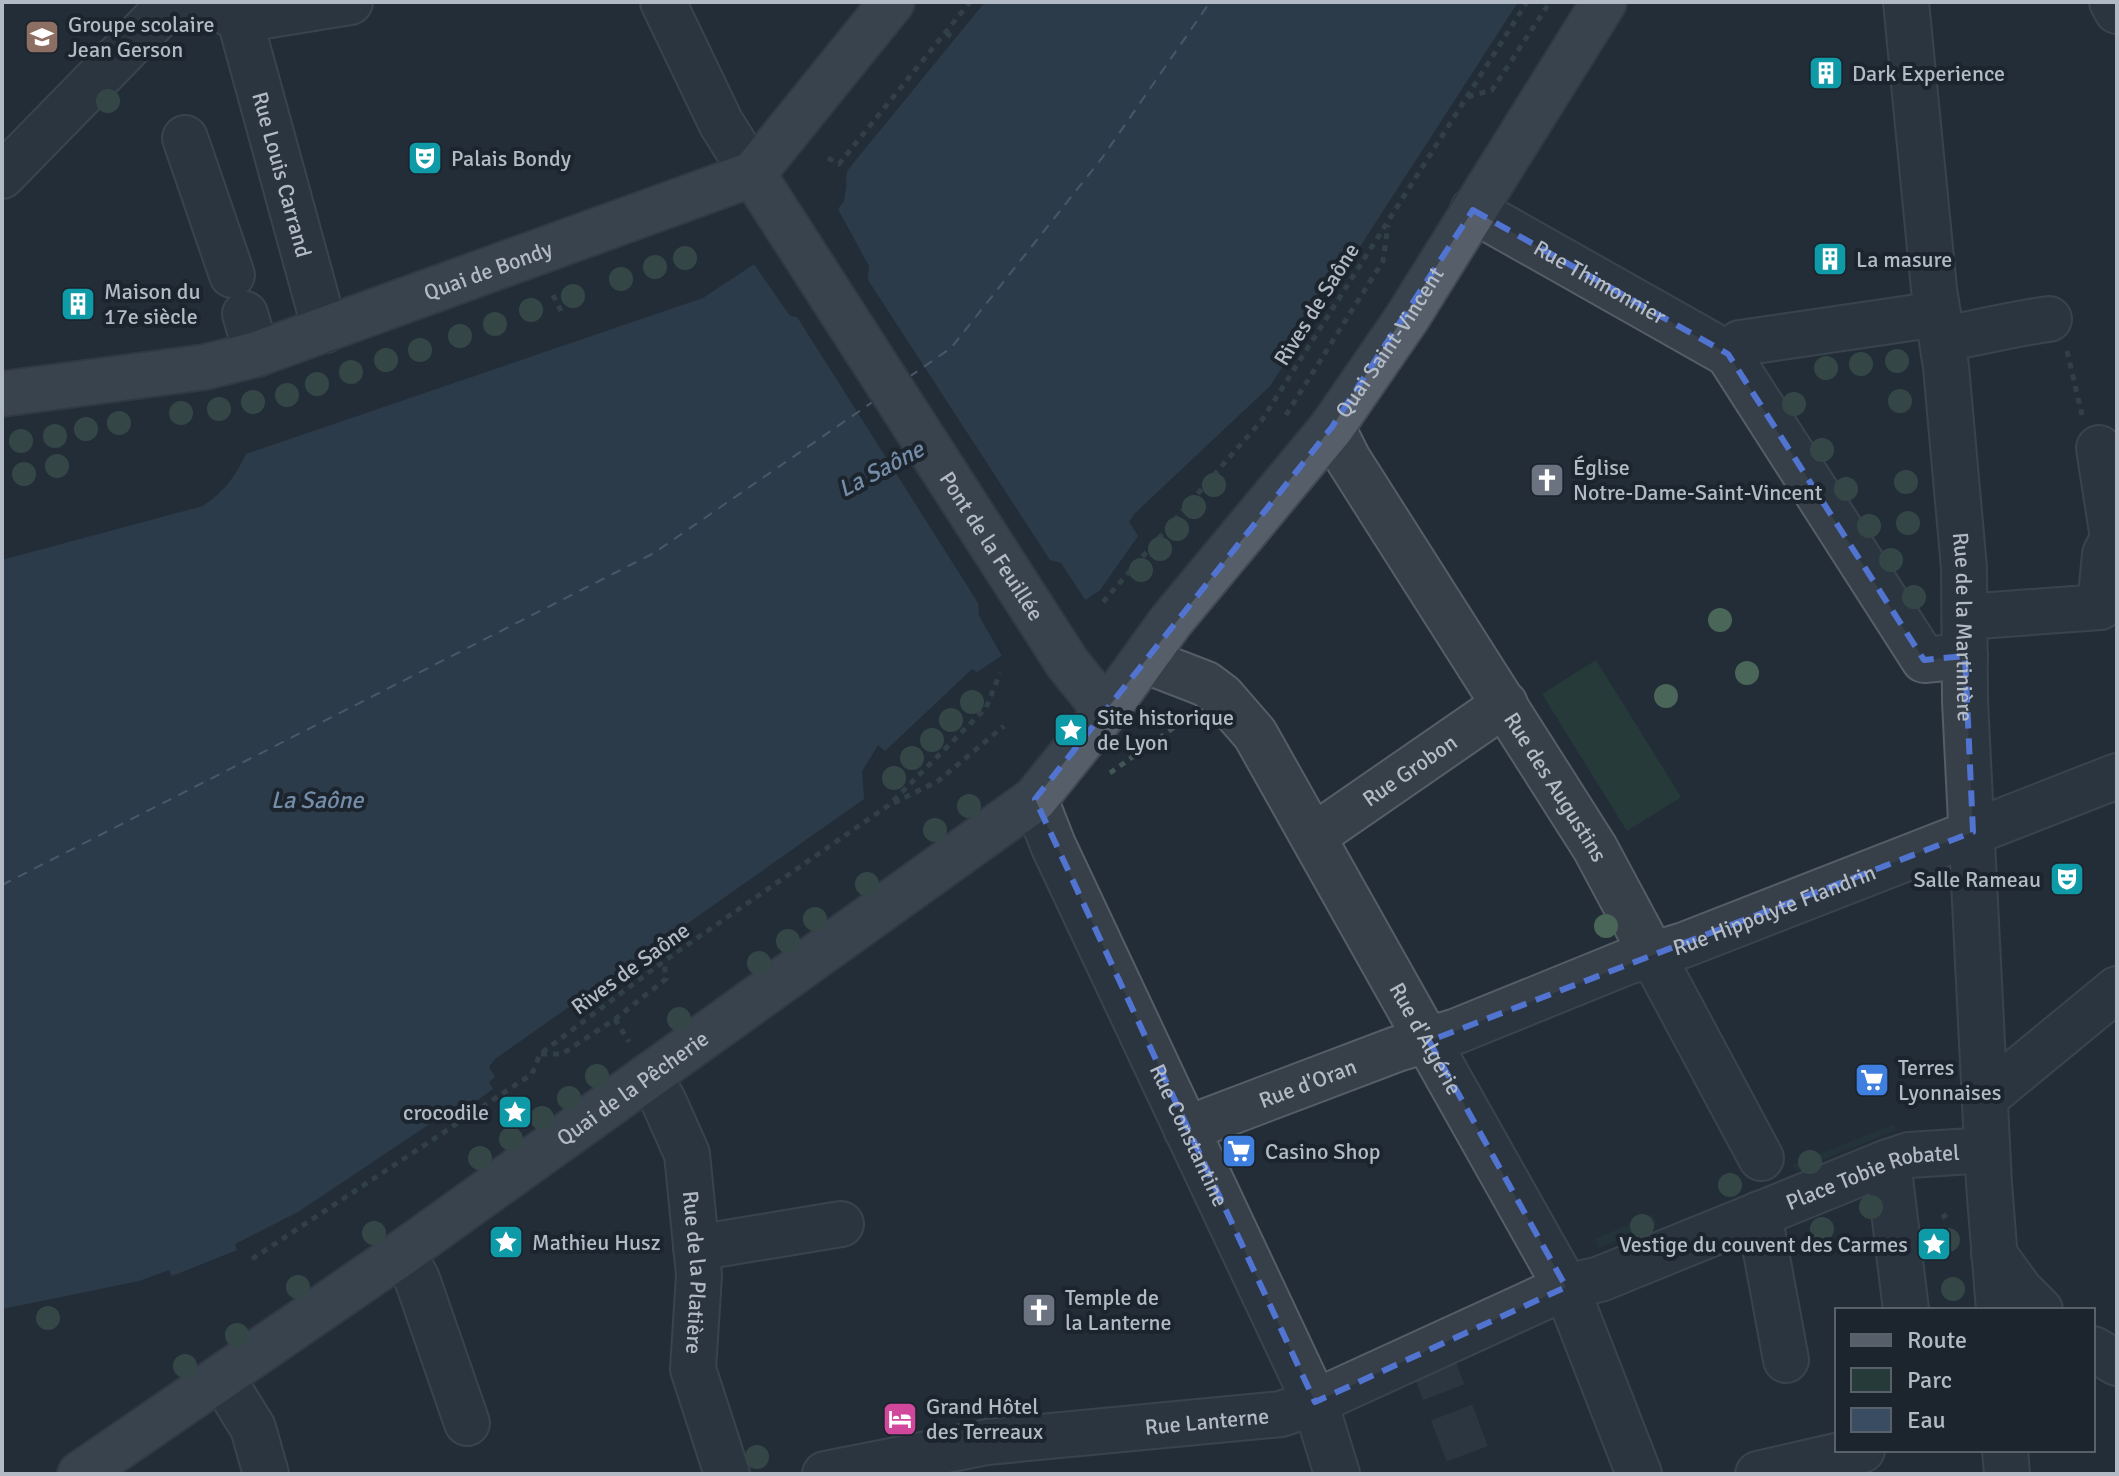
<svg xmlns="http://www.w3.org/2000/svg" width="2119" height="1476" viewBox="0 0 2119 1476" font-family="Signika,sans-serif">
  <rect width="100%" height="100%" fill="#232d38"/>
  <g fill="#263a3a">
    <polygon points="1596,660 1681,797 1627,831 1542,694"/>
    <polygon points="1894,1124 1896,1130 1795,1171 1792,1165"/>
    <polygon points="1653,1214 1658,1225 1598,1248 1595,1239"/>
  </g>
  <path fill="#394c61" d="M 985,2 L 1518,2 L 1270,386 L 1134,514 L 1129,522 L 1138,536 L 1100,590 L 977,672 L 972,669 L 885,751 L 878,745 L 862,771 L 864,799 L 495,1059 L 489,1067 L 495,1077 L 489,1082 L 493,1089 L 451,1119 L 446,1113 L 298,1212 L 235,1244 L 237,1250 L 172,1276 L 169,1270 L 139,1281 L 2,1309 L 2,560 L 203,506 C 224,492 235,477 246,454 L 703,298 L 838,209 L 844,201 L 847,171 Z"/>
  <polygon fill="#232d38" points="847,182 844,201 838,209 869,266 868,280 1050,560 1061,563 1088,604 1003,658 979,616 978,603 797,317 790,316 751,260 835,206"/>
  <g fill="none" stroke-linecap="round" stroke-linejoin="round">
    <g stroke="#748ca7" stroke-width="2" stroke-dasharray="10 8" stroke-linecap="butt">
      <polyline points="909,377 951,348 1102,158 1210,2"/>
      <polyline points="2,885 654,553 874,401"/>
    </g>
    <polyline stroke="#38424d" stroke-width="44" stroke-dasharray="44 22" stroke-linecap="butt" points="1428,1351 1475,1474"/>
    <g stroke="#555d67" stroke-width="48">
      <g id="minor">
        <polyline points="211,2 240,20 350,2"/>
        <polyline points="663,2 721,123 753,174"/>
        <path id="s1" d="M 1906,2 L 1934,289 L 1946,367 L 1964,568 L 1965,701 L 1989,1184 L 1999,1310"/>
        <polyline points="2112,2 2117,11"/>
        <path id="s2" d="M 240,20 L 325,330"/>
        <polyline points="185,138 232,275"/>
        <polyline points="2,176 172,2"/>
        <path id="s3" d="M 1473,210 L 1728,354"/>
        <polyline points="245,314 257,354"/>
        <path d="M 1942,339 C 1979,333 2011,324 2049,319"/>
        <polyline points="1728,354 1924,660 1965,656"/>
        <polyline points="1728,354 1740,343 1938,314"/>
        <path id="s4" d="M 1332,427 L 1348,459 L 1595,848 L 1761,1158"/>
        <polyline points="1965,617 2100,607 2105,554 2113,538 2099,448"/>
        <path id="s5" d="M 1144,660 L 1206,684 L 1222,696 L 1255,734 L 1566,1287 L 1639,1474"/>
        <path id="s6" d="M 1035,799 L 1053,845 L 1315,1402 L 1337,1474"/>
        <path id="s7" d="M 1314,836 L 1505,704"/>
        <path id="s8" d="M 647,1077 L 663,1100 L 687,1154 L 699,1275 L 693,1369 L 727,1474"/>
        <polyline points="1986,1097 2117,989"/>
        <path id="s9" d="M 1186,1129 L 1397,1049 L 1457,1031 L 1627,962 L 1684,945 L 2117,776"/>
        <polyline points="1888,1162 1906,1310"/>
        <polyline points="1759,1214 1786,1360"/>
        <polyline points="696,1248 841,1224"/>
        <polyline points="402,1253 417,1279 467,1423"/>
        <polyline points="1994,1254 2020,1290 2040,1310"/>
        <polyline points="2093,1349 2117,1363"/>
        <polyline points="222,1378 253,1428 266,1474"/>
        <polyline points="2005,1450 2007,1474"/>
        <path id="s10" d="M 825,1474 L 987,1442 L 1281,1414 L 1315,1402 L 1566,1287 L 1600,1279 L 1888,1162 L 1909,1155 L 1987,1150"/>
        <polyline points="1758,1474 1862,1450"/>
      </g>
    </g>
    <g stroke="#404852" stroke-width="48">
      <g id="major">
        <path id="s11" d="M 753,174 L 1068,664 L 1106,711"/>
        <path id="s12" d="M 2,394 L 205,367 L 257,354 L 753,174 L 892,2"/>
        <path id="s13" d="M 80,1474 L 402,1253 L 1035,799 L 1106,711 L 1171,621 L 1332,427 L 1407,318 L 1604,2"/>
      </g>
    </g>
    <g stroke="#435557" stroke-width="5" stroke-dasharray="6 6" stroke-linecap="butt">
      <polyline points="946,33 955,39"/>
      <polyline points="1468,97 1492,90 1550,2"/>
      <polyline points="828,158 839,164 970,2"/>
      <polyline points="553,295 562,313"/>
      <polyline points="2067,351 2082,415"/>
      <polyline points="1286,415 1383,261 1388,225"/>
      <polyline points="1103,602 1262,420 1527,2"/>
      <polyline points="1110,773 1183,721 1181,718"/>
      <polyline points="894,803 938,781 1004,726"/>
      <polyline points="615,1019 629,1042"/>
      <polyline points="541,1054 562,1054 615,1019 666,979 664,961"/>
      <polyline points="1942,1218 1949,1212"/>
      <polyline points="252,1259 532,1074 540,1054 664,961 889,805 986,708 1000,673"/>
    </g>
    <use href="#minor" stroke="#373f49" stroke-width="44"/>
    <use href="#major" stroke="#555e69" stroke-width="44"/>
  </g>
  <g fill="#4a6658">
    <circle cx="108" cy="101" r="12"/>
    <circle cx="685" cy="258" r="12"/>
    <circle cx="655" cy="267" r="12"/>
    <circle cx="621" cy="279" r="12"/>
    <circle cx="573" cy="296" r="12"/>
    <circle cx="531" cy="310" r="12"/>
    <circle cx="495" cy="324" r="12"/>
    <circle cx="460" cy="336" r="12"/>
    <circle cx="420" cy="350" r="12"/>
    <circle cx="386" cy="360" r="12"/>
    <circle cx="1897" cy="361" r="12"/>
    <circle cx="1861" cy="364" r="12"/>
    <circle cx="1826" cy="368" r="12"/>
    <circle cx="351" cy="372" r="12"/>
    <circle cx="317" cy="384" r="12"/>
    <circle cx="287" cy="395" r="12"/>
    <circle cx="1900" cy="401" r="12"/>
    <circle cx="253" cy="402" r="12"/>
    <circle cx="1794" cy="404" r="12"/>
    <circle cx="219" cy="409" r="12"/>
    <circle cx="181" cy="413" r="12"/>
    <circle cx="119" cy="423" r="12"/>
    <circle cx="86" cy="429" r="12"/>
    <circle cx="55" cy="436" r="12"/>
    <circle cx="21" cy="441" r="12"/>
    <circle cx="1822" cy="450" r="12"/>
    <circle cx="57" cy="466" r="12"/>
    <circle cx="24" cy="474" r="12"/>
    <circle cx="1906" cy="482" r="12"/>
    <circle cx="1214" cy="485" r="12"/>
    <circle cx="1846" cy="489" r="12"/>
    <circle cx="1194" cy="507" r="12"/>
    <circle cx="1908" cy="523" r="12"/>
    <circle cx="1869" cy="526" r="12"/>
    <circle cx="1177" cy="529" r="12"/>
    <circle cx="1160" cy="549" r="12"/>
    <circle cx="1891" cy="560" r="12"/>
    <circle cx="1141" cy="570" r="12"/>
    <circle cx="1914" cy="597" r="12"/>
    <circle cx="1720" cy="620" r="12"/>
    <circle cx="1747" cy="673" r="12"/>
    <circle cx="1666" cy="696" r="12"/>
    <circle cx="972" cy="702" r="12"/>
    <circle cx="951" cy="720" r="12"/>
    <circle cx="932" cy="740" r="12"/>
    <circle cx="912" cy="758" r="12"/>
    <circle cx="894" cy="778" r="12"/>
    <circle cx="969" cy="806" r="12"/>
    <circle cx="935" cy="830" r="12"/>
    <circle cx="867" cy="884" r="12"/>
    <circle cx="815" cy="919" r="12"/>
    <circle cx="1606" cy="926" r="12"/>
    <circle cx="788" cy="941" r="12"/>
    <circle cx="759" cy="963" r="12"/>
    <circle cx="679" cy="1019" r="12"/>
    <circle cx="597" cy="1076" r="12"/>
    <circle cx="569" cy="1098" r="12"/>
    <circle cx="542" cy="1118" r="12"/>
    <circle cx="511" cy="1139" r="12"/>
    <circle cx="480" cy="1158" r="12"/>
    <circle cx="1810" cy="1162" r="12"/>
    <circle cx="1730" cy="1185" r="12"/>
    <circle cx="1871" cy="1207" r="12"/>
    <circle cx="1642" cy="1226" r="12"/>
    <circle cx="1822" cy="1229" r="12"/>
    <circle cx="374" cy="1233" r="12"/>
    <circle cx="1948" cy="1240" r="12"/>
    <circle cx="298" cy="1287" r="12"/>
    <circle cx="1953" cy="1289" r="12"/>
    <circle cx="48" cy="1318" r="12"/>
    <circle cx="237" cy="1335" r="12"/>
    <circle cx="185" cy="1366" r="12"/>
    <circle cx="757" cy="1457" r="12"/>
  </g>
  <path d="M0 0H2119V1476H0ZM 1473,210 L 1728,354 L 1924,660 L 1965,656 L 1973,832 L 1429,1041 L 1566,1287 L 1315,1402 L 1035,799 L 1332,427 Z" fill="#232d38" fill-opacity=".55" fill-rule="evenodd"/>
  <path fill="none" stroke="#5174d1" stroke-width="6" stroke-dasharray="16 10" stroke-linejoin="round" d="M 1473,210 L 1728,354 L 1924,660 L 1965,656 L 1973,832 L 1429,1041 L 1566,1287 L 1315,1402 L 1035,799 L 1332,427 Z"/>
  <defs>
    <g id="school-square" transform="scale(1.8)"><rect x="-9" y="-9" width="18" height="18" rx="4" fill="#8d6e63" stroke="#1c242e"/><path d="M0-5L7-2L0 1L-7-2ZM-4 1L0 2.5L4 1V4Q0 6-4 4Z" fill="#fff"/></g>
    <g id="building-square" transform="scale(1.8)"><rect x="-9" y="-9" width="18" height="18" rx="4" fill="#0f9aa8" stroke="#1c242e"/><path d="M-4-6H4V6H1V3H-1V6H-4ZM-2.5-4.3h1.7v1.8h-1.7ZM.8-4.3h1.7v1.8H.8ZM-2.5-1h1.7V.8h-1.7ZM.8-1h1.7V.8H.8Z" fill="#fff"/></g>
    <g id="theatre-square" transform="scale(1.8)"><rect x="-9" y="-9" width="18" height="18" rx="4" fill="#0f9aa8" stroke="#1c242e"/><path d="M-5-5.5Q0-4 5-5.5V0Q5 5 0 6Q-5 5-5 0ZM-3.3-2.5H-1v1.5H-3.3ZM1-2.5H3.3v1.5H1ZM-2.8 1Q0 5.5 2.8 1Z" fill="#fff"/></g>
    <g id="church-square" transform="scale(1.8)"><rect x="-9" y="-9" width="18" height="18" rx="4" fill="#6b7280" stroke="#1c242e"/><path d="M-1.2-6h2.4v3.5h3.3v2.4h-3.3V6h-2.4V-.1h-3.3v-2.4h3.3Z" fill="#fff"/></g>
    <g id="sight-square" transform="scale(1.8)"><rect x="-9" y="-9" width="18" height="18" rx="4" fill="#0f9aa8" stroke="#1c242e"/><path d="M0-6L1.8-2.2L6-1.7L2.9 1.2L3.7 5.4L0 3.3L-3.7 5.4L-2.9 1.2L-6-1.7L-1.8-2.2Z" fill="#fff"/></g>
    <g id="supermarket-square" transform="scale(1.8)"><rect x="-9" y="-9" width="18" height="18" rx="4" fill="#3f7fe0" stroke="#1c242e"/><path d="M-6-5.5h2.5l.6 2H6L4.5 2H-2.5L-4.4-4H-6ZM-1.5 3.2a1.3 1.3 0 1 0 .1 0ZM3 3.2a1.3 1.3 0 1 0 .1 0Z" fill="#fff"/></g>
    <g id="hotel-square" transform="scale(1.8)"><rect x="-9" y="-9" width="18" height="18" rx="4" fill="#d1479c" stroke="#1c242e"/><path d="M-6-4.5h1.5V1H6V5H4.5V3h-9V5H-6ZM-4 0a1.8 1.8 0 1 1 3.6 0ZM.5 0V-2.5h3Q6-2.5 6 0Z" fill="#fff"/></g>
  </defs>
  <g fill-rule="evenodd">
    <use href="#school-square" x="42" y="37"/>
    <use href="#building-square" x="1826" y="73"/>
    <use href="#theatre-square" x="425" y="158"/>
    <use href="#building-square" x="1830" y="259"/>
    <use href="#building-square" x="78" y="304"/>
    <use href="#church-square" x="1547" y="480"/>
    <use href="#sight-square" x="1071" y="730"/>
    <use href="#theatre-square" x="2067" y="879"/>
    <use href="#supermarket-square" x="1872" y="1080"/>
    <use href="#sight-square" x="515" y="1112"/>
    <use href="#supermarket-square" x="1239" y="1151"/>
    <use href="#sight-square" x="506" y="1242"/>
    <use href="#sight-square" x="1934" y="1244"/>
    <use href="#church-square" x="1039" y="1310"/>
    <use href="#hotel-square" x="900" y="1419"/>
  </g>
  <g text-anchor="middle" stroke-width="8" stroke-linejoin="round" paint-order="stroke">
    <g font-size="22" fill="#b2bac5" stroke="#1c242e" text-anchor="start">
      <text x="68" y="32">Groupe scolaire<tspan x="68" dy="25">Jean Gerson</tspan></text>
      <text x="1852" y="81">Dark Experience</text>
      <text x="451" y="166">Palais Bondy</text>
      <text x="1856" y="267">La masure</text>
      <text x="104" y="299">Maison du<tspan x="104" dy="25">17e siècle</tspan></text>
      <text x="1573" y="475">Église<tspan x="1573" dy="25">Notre-Dame-Saint-Vincent</tspan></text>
      <text x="1097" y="725">Site historique<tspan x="1097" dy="25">de Lyon</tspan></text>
      <text x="2041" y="887" text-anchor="end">Salle Rameau</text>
      <text x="1898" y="1075">Terres<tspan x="1898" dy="25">Lyonnaises</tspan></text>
      <text x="489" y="1120" text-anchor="end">crocodile</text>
      <text x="1265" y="1159">Casino Shop</text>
      <text x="532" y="1250">Mathieu Husz</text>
      <text x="1908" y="1252" text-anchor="end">Vestige du couvent des Carmes</text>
      <text x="1065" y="1305">Temple de<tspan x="1065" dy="25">la Lanterne</tspan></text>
      <text x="926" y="1414">Grand Hôtel<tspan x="926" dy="25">des Terreaux</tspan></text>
    </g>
    <g font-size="22" fill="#b2bac5" stroke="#1c242e">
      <text dy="8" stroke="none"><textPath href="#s2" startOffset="160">Rue Louis Carrand</textPath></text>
      <text dy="8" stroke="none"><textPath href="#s12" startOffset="504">Quai de Bondy</textPath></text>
      <text dy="8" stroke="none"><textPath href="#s3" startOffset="146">Rue Thimonnier</textPath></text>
      <text transform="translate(1316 304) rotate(-58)" y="8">Rives de Saône</text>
      <text dy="8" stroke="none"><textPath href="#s13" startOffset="1748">Quai Saint-Vincent</textPath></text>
      <text dy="8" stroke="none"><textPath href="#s11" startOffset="442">Pont de la Feuillée</textPath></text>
      <text dy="8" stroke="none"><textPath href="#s1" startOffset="628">Rue de la Martinière</textPath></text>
      <text dy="8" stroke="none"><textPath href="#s7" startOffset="116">Rue Grobon</textPath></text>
      <text dy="8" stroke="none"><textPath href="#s4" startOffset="424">Rue des Augustins</textPath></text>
      <text dy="8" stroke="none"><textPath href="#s9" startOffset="628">Rue Hippolyte Flandrin</textPath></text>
      <text transform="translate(630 968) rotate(-36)" y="8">Rives de Saône</text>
      <text dy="8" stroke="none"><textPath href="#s5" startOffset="486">Rue d'Algérie</textPath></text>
      <text dy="8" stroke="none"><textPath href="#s9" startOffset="130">Rue d'Oran</textPath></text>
      <text dy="8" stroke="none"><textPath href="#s13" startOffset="674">Quai de la Pêcherie</textPath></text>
      <text dy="8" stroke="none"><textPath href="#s6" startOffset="370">Rue Constantine</textPath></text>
      <text dy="8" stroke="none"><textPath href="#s10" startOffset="1100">Place Tobie Robatel</textPath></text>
      <text dy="8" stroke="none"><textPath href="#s8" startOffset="206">Rue de la Platière</textPath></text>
      <text dy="8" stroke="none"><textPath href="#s10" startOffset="386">Rue Lanterne</textPath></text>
    </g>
    <g font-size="24" font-style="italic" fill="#748ca7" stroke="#1c242e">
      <text transform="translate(881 469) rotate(-28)" y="8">La Saône</text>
      <text x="317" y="808">La Saône</text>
    </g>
  </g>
  <rect width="2119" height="1476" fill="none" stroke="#b2bac5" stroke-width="8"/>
  <rect x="1835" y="1308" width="260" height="144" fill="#1c242e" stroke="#58606a" stroke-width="2"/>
  <rect x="1851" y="1334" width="40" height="12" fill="#555e69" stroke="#58606a" stroke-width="2"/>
  <text x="1907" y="1348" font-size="24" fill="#b2bac5">Route</text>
  <rect x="1851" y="1368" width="40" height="24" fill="#263a3a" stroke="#58606a" stroke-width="2"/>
  <text x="1907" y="1388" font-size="24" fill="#b2bac5">Parc</text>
  <rect x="1851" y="1408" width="40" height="24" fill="#394c61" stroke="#58606a" stroke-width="2"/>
  <text x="1907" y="1428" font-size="24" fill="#b2bac5">Eau</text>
</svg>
